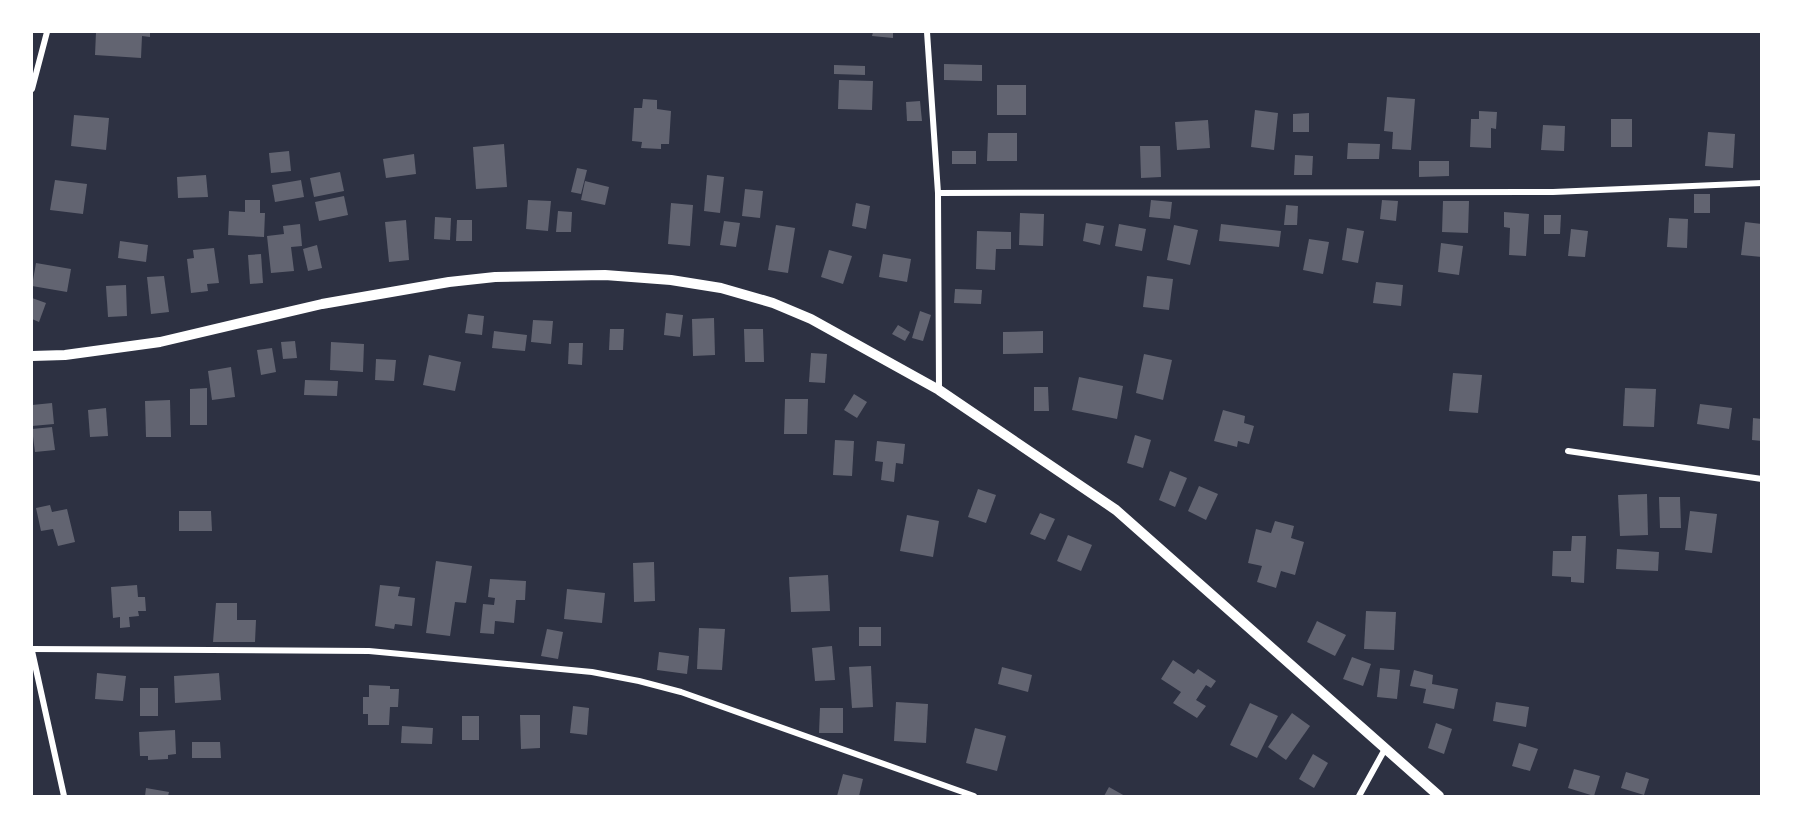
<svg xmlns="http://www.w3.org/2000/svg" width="1793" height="828" viewBox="0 0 1793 828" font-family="'Alegreya Sans',sans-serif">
  <rect width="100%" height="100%" fill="#2d3142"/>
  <g fill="#626471">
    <polygon points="96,32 114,33 150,32 150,37 142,36 141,58 95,55"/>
    <polygon points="873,32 893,32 893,38 872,36"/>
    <polygon points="944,64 982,65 982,81 944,80"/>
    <polygon points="834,65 865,66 865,75 834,74"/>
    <polygon points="839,80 873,81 872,110 838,109"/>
    <rect x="997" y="85" width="29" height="30"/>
    <polygon points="1387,97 1415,99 1411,150 1392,149 1393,132 1384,131"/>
    <polygon points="643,99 657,100 657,109 671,111 669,144 661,144 661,149 641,148 642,142 632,141 634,108 642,108"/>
    <polygon points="920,101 922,121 907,121 906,102"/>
    <polygon points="1255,110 1278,113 1274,150 1251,147"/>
    <polygon points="1479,111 1497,112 1496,129 1491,128 1491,148 1470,147 1471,119 1479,119"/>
    <polygon points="1309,113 1309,132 1293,132 1293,114"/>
    <polygon points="74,115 109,118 106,150 71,146"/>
    <rect x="1611" y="119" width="21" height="28"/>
    <polygon points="1208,120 1210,148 1177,150 1175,122"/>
    <polygon points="1543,125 1565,126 1564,151 1541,150"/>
    <polygon points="1708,132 1735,134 1733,168 1705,166"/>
    <polygon points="988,133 1017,133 1017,161 987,161"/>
    <polygon points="1348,143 1380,144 1379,159 1347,159"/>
    <polygon points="504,144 507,187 476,189 473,147"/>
    <polygon points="1140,146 1160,146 1161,177 1141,178"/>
    <polygon points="289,151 291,171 271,173 269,153"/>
    <rect x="952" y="151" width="24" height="13"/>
    <polygon points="414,154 416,174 386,178 383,159"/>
    <polygon points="1295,155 1313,156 1312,175 1294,175"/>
    <polygon points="1419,161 1449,161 1449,176 1419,177"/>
    <polygon points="577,168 587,170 581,194 571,192"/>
    <polygon points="340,172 344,191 314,197 310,178"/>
    <polygon points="206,175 208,197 178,198 177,177"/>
    <polygon points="707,175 724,177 720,213 704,211"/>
    <polygon points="55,180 87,184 83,214 50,210"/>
    <polygon points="301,180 304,197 275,202 272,185"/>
    <polygon points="585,181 609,187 605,205 581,200"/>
    <polygon points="745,189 763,191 760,218 742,216"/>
    <rect x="1694" y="194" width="16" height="19"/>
    <polygon points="344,196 348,215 319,221 315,202"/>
    <polygon points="245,200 260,200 260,213 265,213 264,237 228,235 229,211 245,212"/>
    <polygon points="528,200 551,201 548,231 526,229"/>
    <polygon points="1151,200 1172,202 1170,219 1149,217"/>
    <polygon points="1382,200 1398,201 1396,221 1380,219"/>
    <polygon points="1443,201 1469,201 1468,233 1442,232"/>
    <polygon points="671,203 693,205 690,246 668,244"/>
    <polygon points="856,203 870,206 866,229 852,226"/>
    <polygon points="1286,205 1298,206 1297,225 1284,225"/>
    <polygon points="558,211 572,212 571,232 556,232"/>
    <polygon points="1504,212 1529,214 1526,256 1509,255 1510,228 1504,227"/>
    <polygon points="1020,213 1044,214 1043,246 1019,245"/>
    <polygon points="1544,215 1561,215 1560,234 1544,234"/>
    <polygon points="435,217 451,218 450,240 434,239"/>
    <polygon points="1669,218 1688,219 1687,248 1667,247"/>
    <polygon points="406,220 409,260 389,262 385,222"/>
    <polygon points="457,220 472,220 472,241 456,241"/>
    <polygon points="724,221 740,223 736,247 720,245"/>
    <polygon points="1745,222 1762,224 1762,257 1741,255"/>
    <polygon points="1086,223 1104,226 1100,245 1083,241"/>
    <polygon points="300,224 302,246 291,247 294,271 271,273 267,236 284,234 283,226"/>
    <polygon points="1119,224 1146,229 1142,251 1115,246"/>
    <polygon points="1221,224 1281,231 1279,247 1219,241"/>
    <polygon points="776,225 795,228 788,273 768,270"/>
    <polygon points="1174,225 1198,230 1190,265 1167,260"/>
    <polygon points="1347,228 1364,231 1358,263 1342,260"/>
    <polygon points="1571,229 1588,231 1585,257 1568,256"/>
    <polygon points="977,231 1011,232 1011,249 996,249 995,270 976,269"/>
    <polygon points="1309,239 1329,242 1323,274 1303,270"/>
    <polygon points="120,241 148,245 146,262 118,258"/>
    <polygon points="1441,243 1463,246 1459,275 1438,272"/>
    <polygon points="317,245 322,268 308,271 303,249"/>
    <polygon points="214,248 219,283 207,284 208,291 191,293 187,259 194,258 193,250"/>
    <polygon points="829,250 852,256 843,284 821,277"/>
    <polygon points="261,254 263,283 250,284 248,255"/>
    <polygon points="883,254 911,259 907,282 879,277"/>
    <polygon points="36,263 71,269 67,292 32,286"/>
    <polygon points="164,276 169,312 151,314 147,277"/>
    <polygon points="1147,276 1173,279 1169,310 1143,307"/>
    <polygon points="1376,282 1403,285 1401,306 1373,303"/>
    <polygon points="126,285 127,316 108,317 106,286"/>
    <polygon points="955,289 982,290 981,304 954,303"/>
    <polygon points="32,298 46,303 39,322 32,319"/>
    <polygon points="920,311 931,315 923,341 912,338"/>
    <polygon points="666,313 683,315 680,337 664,335"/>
    <polygon points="468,314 484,316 482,335 465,333"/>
    <polygon points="714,318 715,355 693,356 692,319"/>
    <polygon points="533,320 553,321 551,344 531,342"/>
    <polygon points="898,325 910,332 905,341 892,334"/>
    <polygon points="610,329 624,329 623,350 609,350"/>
    <polygon points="744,329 763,329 764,362 745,362"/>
    <polygon points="494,331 527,335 525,351 492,348"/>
    <polygon points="1043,331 1043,353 1003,354 1003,332"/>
    <polygon points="295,341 297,358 283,359 281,342"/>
    <polygon points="331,342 364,344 363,372 330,370"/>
    <polygon points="569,343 583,343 582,365 568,364"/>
    <polygon points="272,348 276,372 261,375 257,350"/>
    <polygon points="811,353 827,354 825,383 809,382"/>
    <polygon points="1144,354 1172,360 1163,400 1136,393"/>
    <polygon points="429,355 461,362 455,391 423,385"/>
    <polygon points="376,359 396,360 394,381 375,380"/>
    <polygon points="231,367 235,397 212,400 208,371"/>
    <polygon points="1453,373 1482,375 1478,413 1449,411"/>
    <polygon points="1079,377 1123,386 1117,419 1072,410"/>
    <polygon points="305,380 338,381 337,396 304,395"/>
    <polygon points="1034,387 1048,387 1049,411 1034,411"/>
    <polygon points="207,388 207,425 190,425 190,389"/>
    <polygon points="1625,388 1656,389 1654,427 1623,426"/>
    <polygon points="854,394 867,402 857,418 844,410"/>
    <polygon points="785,399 808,399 807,434 784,434"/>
    <polygon points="170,400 171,437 146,437 145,401"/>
    <polygon points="52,403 54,424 32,426 32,405"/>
    <polygon points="1700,404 1732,408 1729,429 1697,424"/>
    <polygon points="106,408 108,436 90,437 88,410"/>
    <polygon points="1223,410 1245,416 1244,423 1254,426 1249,444 1238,441 1237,447 1214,441"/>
    <polygon points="1753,418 1762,419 1762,441 1752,440"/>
    <polygon points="52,427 55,450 35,452 32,429"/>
    <polygon points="1135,435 1151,440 1143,468 1127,463"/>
    <polygon points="835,440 854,441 852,476 833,475"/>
    <polygon points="877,441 905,444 903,464 896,463 894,482 881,480 883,462 875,461"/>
    <polygon points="1170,471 1187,478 1175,507 1159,500"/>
    <polygon points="1199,486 1218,494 1206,520 1188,511"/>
    <polygon points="978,489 996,495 986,523 968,517"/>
    <polygon points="1647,494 1648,535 1620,536 1618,495"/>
    <polygon points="1659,497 1680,497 1681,528 1660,528"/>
    <polygon points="50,505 52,512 67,509 75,542 58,546 53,529 41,531 36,508"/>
    <polygon points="179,511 211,511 212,531 179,531"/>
    <polygon points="1690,511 1717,514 1712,553 1685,550"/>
    <polygon points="1040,513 1055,519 1045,540 1030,534"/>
    <polygon points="907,515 939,521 933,557 900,551"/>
    <polygon points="1275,521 1294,526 1291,538 1304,542 1295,575 1281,571 1276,588 1257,582 1262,566 1248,563 1256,529 1271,533"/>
    <polygon points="1068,535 1092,545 1081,571 1057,561"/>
    <polygon points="1572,536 1586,536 1584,583 1571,582 1571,577 1552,576 1553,551 1571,551"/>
    <polygon points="1617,549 1659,552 1658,571 1616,569"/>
    <polygon points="436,561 472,566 466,603 455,602 450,636 426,633"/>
    <polygon points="654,562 655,601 634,602 633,563"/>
    <polygon points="828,575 830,611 791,612 789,577"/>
    <polygon points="490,579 526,581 525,600 516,600 514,623 495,621 494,634 480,633 483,604 494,605 495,598 488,597"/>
    <polygon points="137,585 138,597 145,597 146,611 138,611 139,616 129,617 130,627 120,628 120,617 113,618 111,587"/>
    <polygon points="380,585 400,587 398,596 415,598 412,626 395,624 394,629 375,626"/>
    <polygon points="567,589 605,593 602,623 564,619"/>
    <polygon points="216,603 237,603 237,620 256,620 255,642 213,642"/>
    <polygon points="1366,611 1396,612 1394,650 1364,649"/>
    <polygon points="1317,621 1346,635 1335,656 1307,642"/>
    <rect x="859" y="627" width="22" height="19"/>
    <polygon points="699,628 725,629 722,670 697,669"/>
    <polygon points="547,629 563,632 558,659 541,656"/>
    <polygon points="832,646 835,680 815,681 812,648"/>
    <polygon points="659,652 689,656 687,674 657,670"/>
    <polygon points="1352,657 1371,664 1363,686 1343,679"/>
    <polygon points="1173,660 1194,674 1198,669 1216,681 1211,688 1206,685 1196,700 1206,706 1197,718 1173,703 1181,692 1161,679"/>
    <polygon points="871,666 873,707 852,708 849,667"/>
    <polygon points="1002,667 1032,675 1028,692 998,684"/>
    <polygon points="1380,668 1400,670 1397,699 1377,697"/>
    <polygon points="1414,670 1433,675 1432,684 1458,689 1454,709 1423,703 1426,689 1410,686"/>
    <polygon points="97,673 126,676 123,701 95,699"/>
    <polygon points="219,673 221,700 175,703 174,676"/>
    <polygon points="369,685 390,686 390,689 399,689 398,707 390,707 389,725 368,725 368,714 363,714 363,697 369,697"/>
    <rect x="140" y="688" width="18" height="28"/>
    <polygon points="896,702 928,704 926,743 894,741"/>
    <polygon points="1496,702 1529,707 1526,727 1493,721"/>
    <polygon points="1250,703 1278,716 1257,758 1230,745"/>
    <polygon points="573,706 589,708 587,735 570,733"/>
    <polygon points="820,708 843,708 843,733 819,733"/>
    <polygon points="1292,713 1310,726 1286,760 1268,747"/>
    <polygon points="520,715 540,715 540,748 521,749"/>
    <rect x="462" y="716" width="17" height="24"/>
    <polygon points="1436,723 1452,729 1444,754 1428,748"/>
    <polygon points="402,726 433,728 432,744 401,743"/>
    <polygon points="975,728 1006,736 997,771 966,763"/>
    <polygon points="175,730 176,754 168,755 168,759 148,760 148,756 140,756 139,732"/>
    <polygon points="192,742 220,742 221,758 192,758"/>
    <polygon points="1519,743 1538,749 1530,771 1512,766"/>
    <polygon points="1313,754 1328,763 1314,788 1299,779"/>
    <polygon points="1574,769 1600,776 1594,796 1568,788"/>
    <polygon points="1626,772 1649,779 1644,795 1621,788"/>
    <polygon points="843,774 863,779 859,796 837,796"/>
    <polygon points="1109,787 1125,796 1104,796"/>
    <polygon points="146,788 169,792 168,796 145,796"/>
  </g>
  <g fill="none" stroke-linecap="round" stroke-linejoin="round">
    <g stroke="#fff" stroke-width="6">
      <polyline points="927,32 938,193 939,390"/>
      <polyline points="32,89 47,32"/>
      <polyline points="938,193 1553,192 1762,183"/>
      <polyline points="1568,451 1762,479"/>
      <polyline points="32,649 369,651 592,672 639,681 681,692 974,796"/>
      <polyline points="32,651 64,796"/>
      <polyline points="1359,796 1385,749"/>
    </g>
    <polyline stroke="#fff" stroke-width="10" points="32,356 65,355 160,342 322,304 449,282 495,277 605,275 671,280 721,288 773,303 811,319 939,390 1116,510 1439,796"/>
  </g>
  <rect width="1793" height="828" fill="none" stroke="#ffffff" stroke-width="66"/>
</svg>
